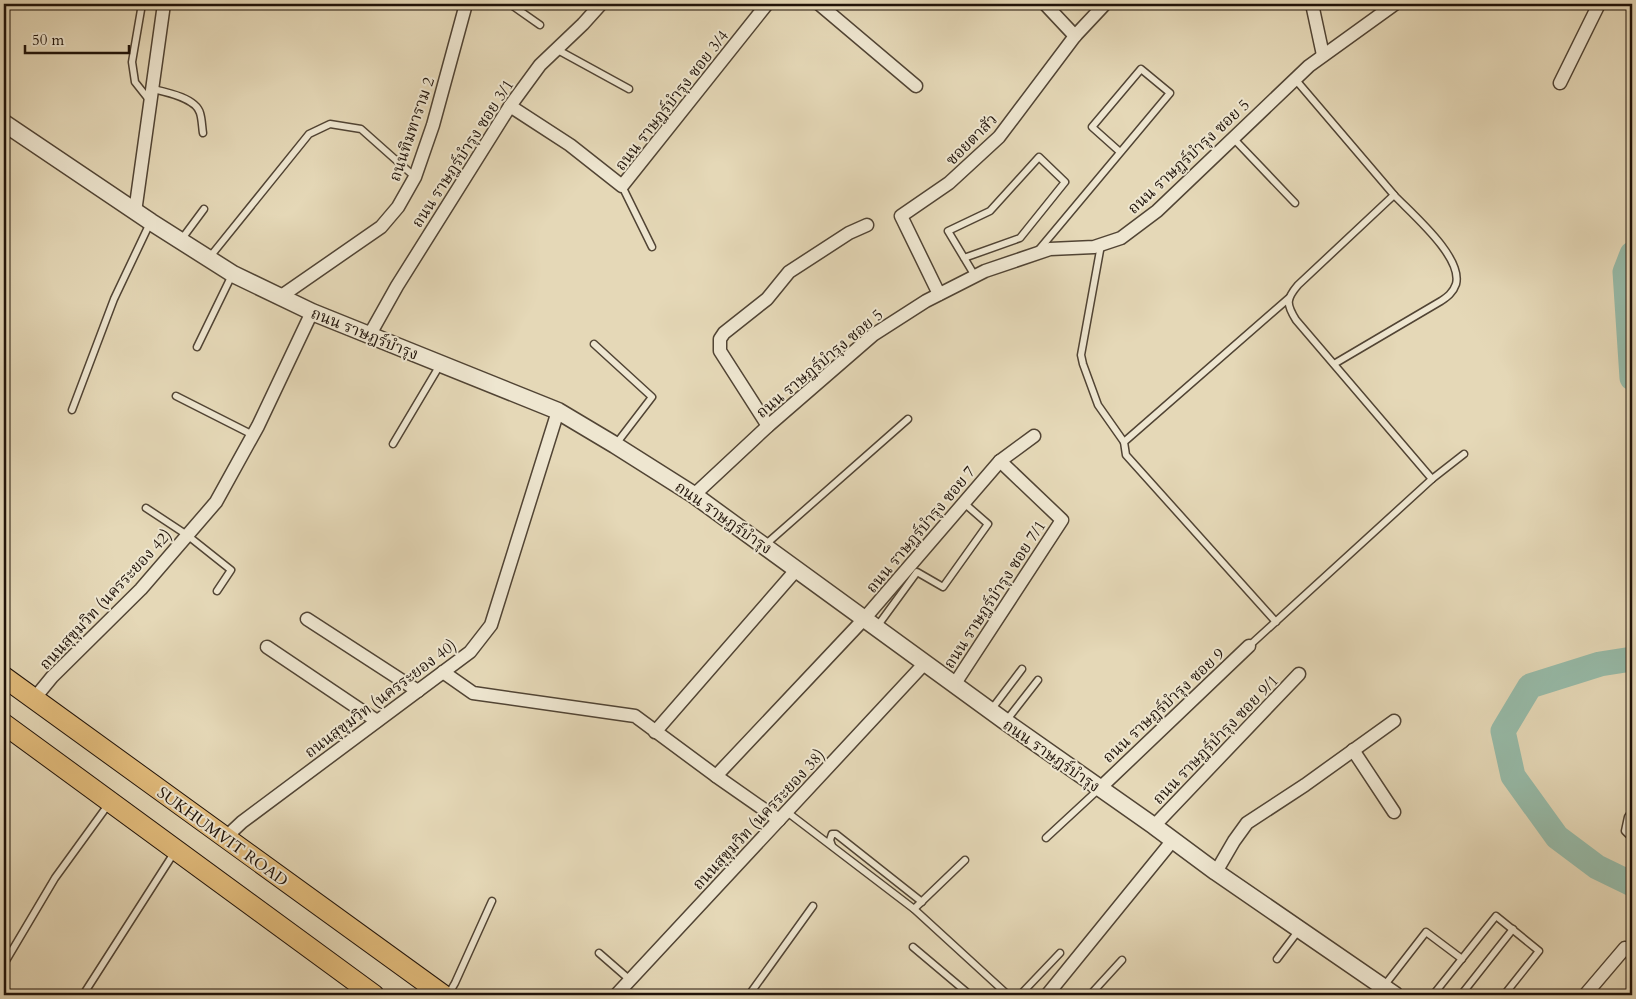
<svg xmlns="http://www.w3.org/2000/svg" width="1636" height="999" viewBox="0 0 1636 999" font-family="Cardo,'Noto Serif Thai',serif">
  <rect width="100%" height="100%" fill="#e5d8b7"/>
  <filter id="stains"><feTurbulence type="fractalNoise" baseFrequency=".004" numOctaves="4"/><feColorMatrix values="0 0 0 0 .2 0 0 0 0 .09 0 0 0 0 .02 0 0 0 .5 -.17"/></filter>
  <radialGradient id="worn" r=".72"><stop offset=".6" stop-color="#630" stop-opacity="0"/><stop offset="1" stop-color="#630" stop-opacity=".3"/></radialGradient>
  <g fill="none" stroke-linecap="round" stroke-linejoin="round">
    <g stroke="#97bba9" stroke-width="25">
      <polyline points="1632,254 1625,272 1632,378"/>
      <polyline points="1632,659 1600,664 1530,686 1503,731 1513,776 1557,837 1597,867 1632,884"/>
    </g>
    <g stroke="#514434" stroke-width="9">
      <g id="service">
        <polyline points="142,4 132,62 135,82 150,101"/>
        <polyline points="510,4 540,25"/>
        <polyline points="556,49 629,89"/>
        <path d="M 1295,79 L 1394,195 L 1298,285 C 1286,299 1286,304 1296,320 L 1432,479"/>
        <path d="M 153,89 C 166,92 196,98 200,113 C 202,119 202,127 203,133"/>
        <polyline points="1233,138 1295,203"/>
        <polyline points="622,186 652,247"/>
        <polyline points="181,240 204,209"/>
        <polyline points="1101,245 1081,355 1083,364 1098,405 1124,442"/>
        <path d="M 1037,252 C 1081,199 1126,146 1170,93 L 1141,69 L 1092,127 L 1120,152"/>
        <polyline points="209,258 309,134 330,124 361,129 415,177"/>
        <polyline points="964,258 1020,238 1065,182 1039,157 990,211 948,231 975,276"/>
        <polyline points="594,344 652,397 616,444"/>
        <polyline points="197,347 232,275"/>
        <path d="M 1334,364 L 1441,301 C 1447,297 1453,293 1456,284 C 1463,257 1412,214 1394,195"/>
        <polyline points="176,396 253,435"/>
        <polyline points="72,410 114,299 150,223"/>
        <polyline points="393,444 440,365"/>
        <polyline points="146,508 187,535 231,570 217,591"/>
        <polyline points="765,545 908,419"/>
        <polyline points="1276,622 1126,455 1124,442 1289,298"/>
        <polyline points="876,628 917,572 943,587 988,524 964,503"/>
        <polyline points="1249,646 1432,479 1464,454"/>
        <polyline points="991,710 1022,669"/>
        <polyline points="1006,721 1038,680"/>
        <polyline points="1632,811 1628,817 1625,831 1632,838"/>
        <polyline points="787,812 914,909 1008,995"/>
        <polyline points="1046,838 1099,789"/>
        <polyline points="832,846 830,840 832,834 836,834 922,902"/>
        <polyline points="914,909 965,860"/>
        <polyline points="913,947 970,995"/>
        <polyline points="599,953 630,980"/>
        <polyline points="1277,959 1299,930"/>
        <polyline points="4,964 55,878 108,805"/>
        <polyline points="1384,986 1426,932 1462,959"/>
        <polyline points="83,995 174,853"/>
        <polyline points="448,995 455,983 492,901"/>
        <polyline points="749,995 813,906"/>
        <polyline points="1020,995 1060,953"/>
        <polyline points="1090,995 1122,960"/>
        <polyline points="1433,995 1496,916 1539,951 1504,995"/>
        <polyline points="1461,995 1513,929"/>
      </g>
    </g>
    <g stroke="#514434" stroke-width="15">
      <g id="minor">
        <polyline points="819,4 916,86"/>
        <polyline points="1045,4 1075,36"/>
        <polyline points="1312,4 1323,55"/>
        <polyline points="1560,83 1599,4"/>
        <polyline points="510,106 570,145 622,186 767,4"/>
        <polyline points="135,212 164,4"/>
        <polyline points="939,294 901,216 949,183 999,137 1075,36 1105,4"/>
        <polyline points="280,297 381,227 398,207 415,177 433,125 466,4"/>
        <polyline points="369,336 397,286 510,106 540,65 583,24 601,4"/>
        <polyline points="768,426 720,351 720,339 724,333 767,299 789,272 849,233 867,225"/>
        <polyline points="694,495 768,426 873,335 926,301 985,271 1050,249 1094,247 1121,238 1157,211 1309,66 1395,4"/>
        <polyline points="307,619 418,691"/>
        <polyline points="267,647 377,721"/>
        <polyline points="443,672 473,693 635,716 716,776 779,820"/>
        <polyline points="954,685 1062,520 1000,461"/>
        <polyline points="34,699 52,677 141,589 216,502 258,426 312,312"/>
        <polyline points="655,732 797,569"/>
        <polyline points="1353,750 1394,812"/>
        <polyline points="716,776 864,619 1000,461 1034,436"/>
        <polyline points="1099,789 1249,646"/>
        <polyline points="1154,826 1299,674"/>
        <polyline points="225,838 242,822 470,652 491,625 558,411"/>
        <polyline points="1216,872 1234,841 1247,823 1305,785 1394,721"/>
        <polyline points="616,995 924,664"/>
        <polyline points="1047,995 1173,840"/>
        <polyline points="1585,995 1625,948"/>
      </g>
    </g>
    <g stroke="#514434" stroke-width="19">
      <polyline id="tertiary" points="4,123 151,222 233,274 312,312 558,411 615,445 694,495 1006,722 1154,826 1216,872 1395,995"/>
    </g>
    <g stroke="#201309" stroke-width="22">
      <g id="primary">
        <polyline points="4,677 443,995"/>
        <polyline points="4,724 374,995"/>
      </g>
    </g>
    <use href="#service" stroke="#eee6d0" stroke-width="6"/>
    <use href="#minor" stroke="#eee6d0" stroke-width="12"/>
    <use href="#tertiary" stroke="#eee6d0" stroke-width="16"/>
    <use href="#primary" stroke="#e2bc7c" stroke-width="20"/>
  </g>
  <g text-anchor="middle" stroke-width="4" stroke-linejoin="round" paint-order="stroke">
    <g font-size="16" fill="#201309" stroke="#eee6d0">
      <text transform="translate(671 100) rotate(-52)" y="6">ถนน ราษฎร์บำรุง ซอย 3/4</text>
      <text transform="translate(411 129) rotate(-71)" y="6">ถนนทิมทาราม 2</text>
      <text transform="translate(971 139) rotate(-45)" y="6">ซอยตาสัว</text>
      <text transform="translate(462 153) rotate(-57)" y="6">ถนน ราษฎร์บำรุง ซอย 3/1</text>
      <text transform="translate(1188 156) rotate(-43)" y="6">ถนน ราษฎร์บำรุง ซอย 5</text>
      <text transform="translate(365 333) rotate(22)" y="6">ถนน ราษฎร์บำรุง</text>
      <text transform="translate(819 363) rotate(-40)" y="6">ถนน ราษฎร์บำรุง ซอย 5</text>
      <text transform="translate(724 517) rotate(35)" y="6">ถนน ราษฎร์บำรุง</text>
      <text transform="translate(920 529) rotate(-50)" y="6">ถนน ราษฎร์บำรุง ซอย 7</text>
      <text transform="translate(994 594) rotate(-57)" y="6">ถนน ราษฎร์บำรุง ซอย 7/1</text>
      <text transform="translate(105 599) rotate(-47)" y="6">ถนนสุขุมวิท (นครระยอง 42)</text>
      <text transform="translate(380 698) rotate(-37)" y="6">ถนนสุขุมวิท (นครระยอง 40)</text>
      <text transform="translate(1163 705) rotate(-43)" y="6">ถนน ราษฎร์บำรุง ซอย 9</text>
      <text transform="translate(1215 739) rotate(-46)" y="6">ถนน ราษฎร์บำรุง ซอย 9/1</text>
      <text transform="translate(1052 755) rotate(35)" y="6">ถนน ราษฎร์บำรุง</text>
      <text transform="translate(758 819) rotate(-47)" y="6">ถนนสุขุมวิท (นครระยอง 38)</text>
      <text transform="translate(223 836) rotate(36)" y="6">SUKHUMVIT ROAD</text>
    </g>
  </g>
  <rect width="1636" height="999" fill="none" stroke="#e5d8b7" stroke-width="20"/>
  <rect x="5" y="5" width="1626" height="989" fill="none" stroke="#201309" stroke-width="2.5"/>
  <rect x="10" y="10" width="1616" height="979" fill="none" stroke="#201309"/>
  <path d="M25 45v8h104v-8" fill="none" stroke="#201309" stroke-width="2.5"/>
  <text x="32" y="45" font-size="15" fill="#201309" stroke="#eee6d0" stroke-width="4" paint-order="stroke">50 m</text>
  <rect width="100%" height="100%" filter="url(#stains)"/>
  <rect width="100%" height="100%" fill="url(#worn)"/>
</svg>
